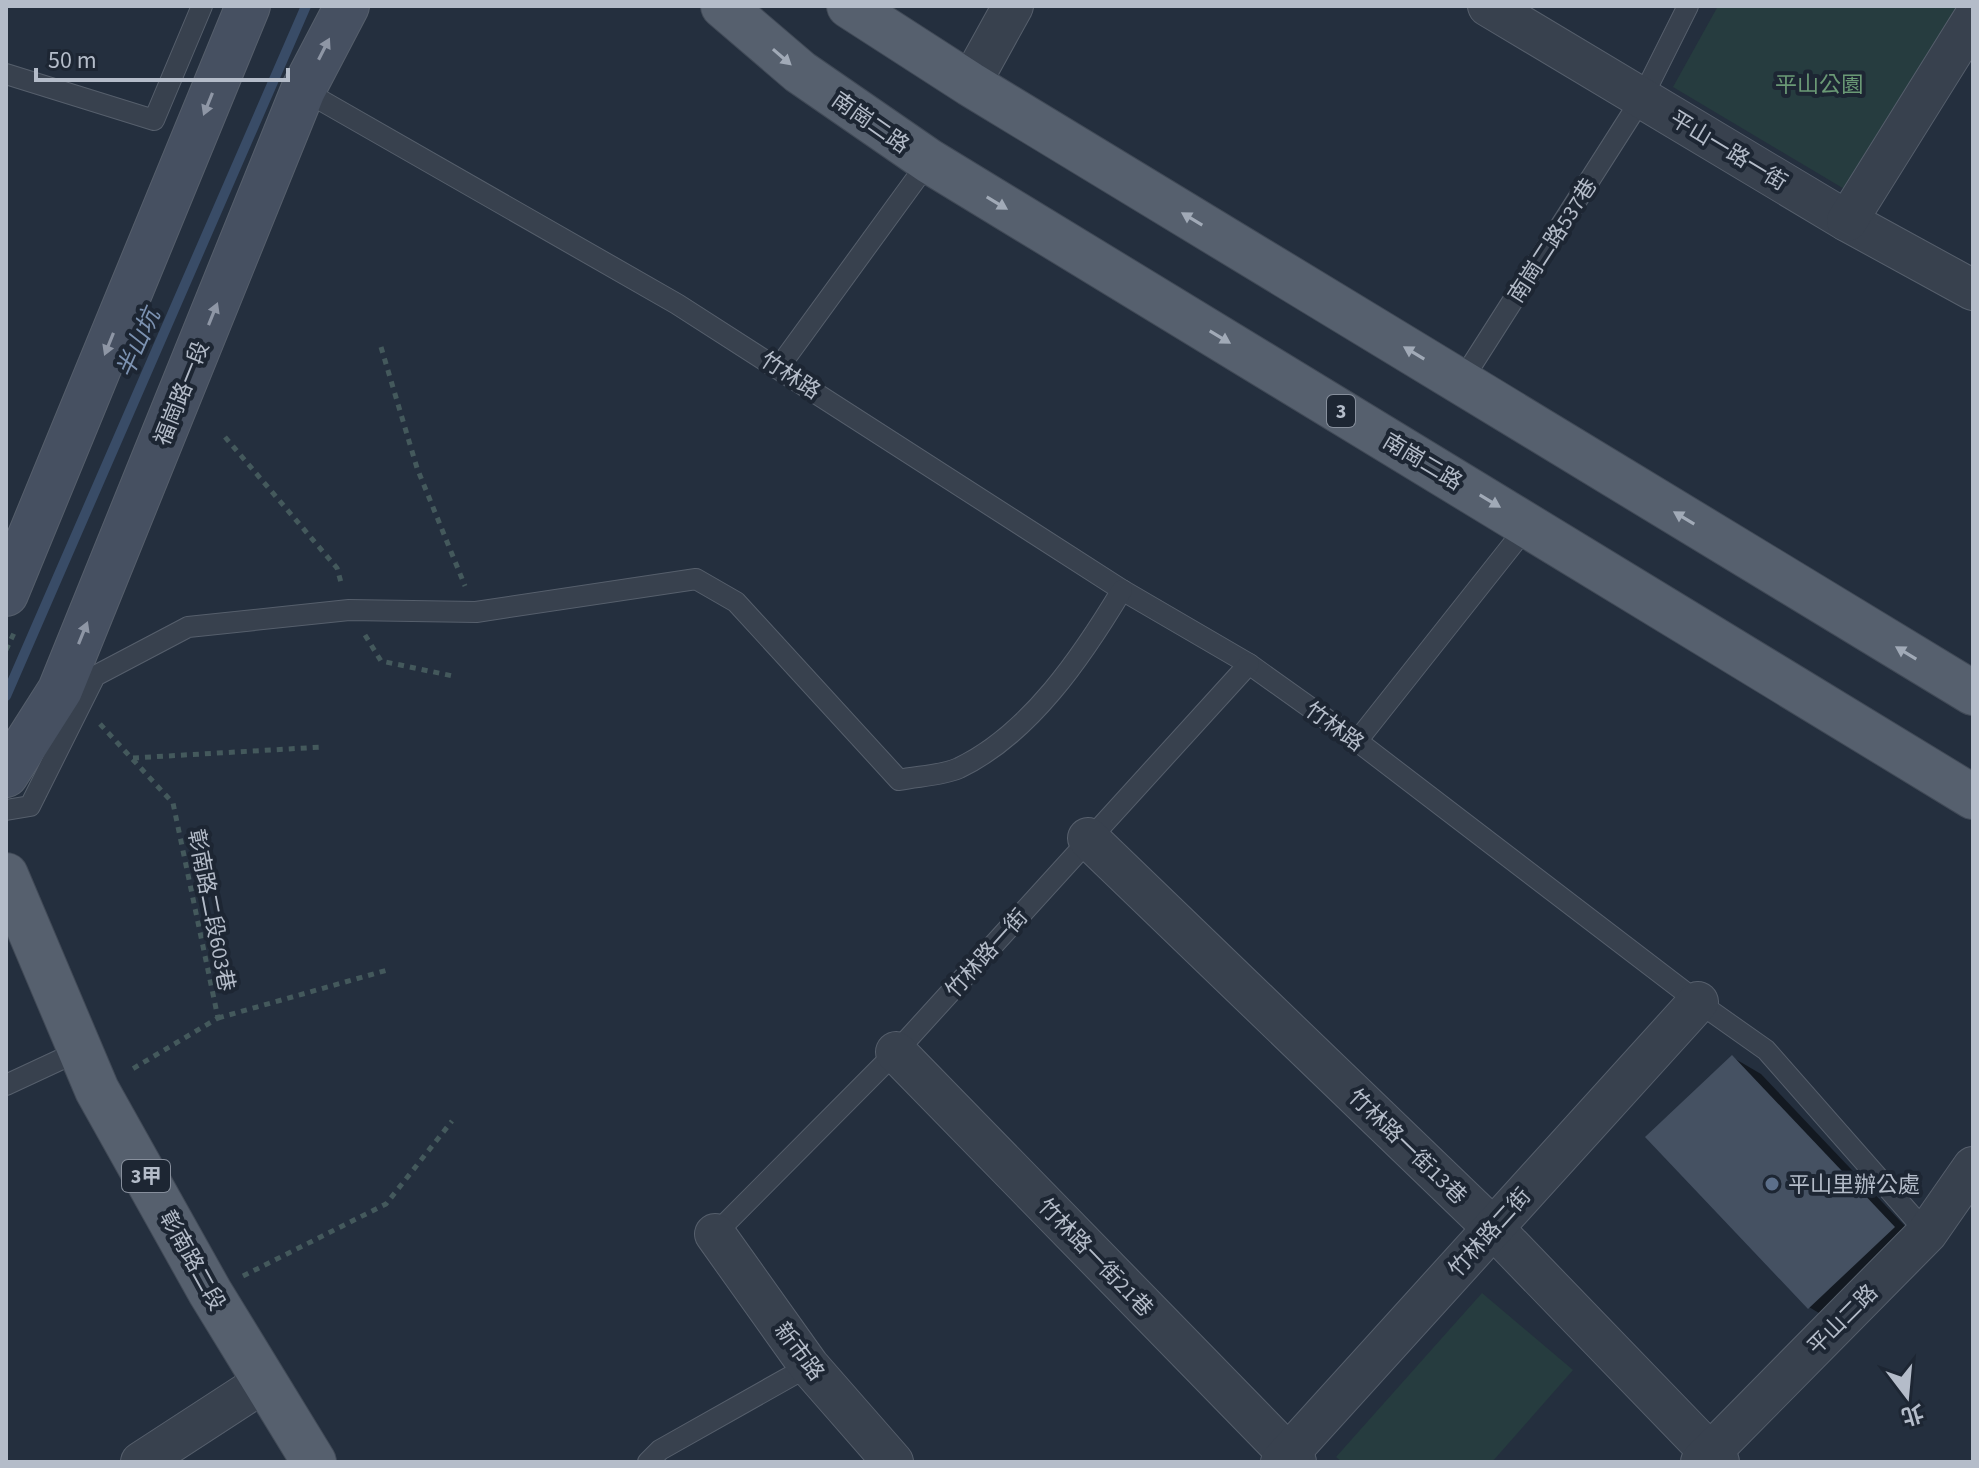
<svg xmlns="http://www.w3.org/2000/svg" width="1979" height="1468" viewBox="0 0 1979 1468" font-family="'Source Sans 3','Noto Sans TC',sans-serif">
  <rect width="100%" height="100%" fill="#242f3e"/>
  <g fill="#263c3f">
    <polygon points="1718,6 1958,6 1846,190 1673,87"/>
    <polygon points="1482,1293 1573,1370 1492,1462 1342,1462 1336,1457"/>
  </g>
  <polygon fill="#0007" points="1732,1057 1761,1074 1922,1244 1837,1324 1809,1307"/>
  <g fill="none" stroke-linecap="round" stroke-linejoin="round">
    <polyline stroke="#394c67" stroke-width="10" points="6,696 306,6"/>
  </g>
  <polygon fill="#455162" points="1732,1055 1895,1227 1808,1309 1645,1137"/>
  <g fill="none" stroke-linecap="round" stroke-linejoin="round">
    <g stroke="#565f6c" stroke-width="22">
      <g id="lane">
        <polyline points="6,74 154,120 202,6"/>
        <polyline points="303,90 677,304 1122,590 1249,664 1357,741 1698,1002 1766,1050 1927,1233"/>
        <polyline points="779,367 929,161"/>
        <polyline points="1461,382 1642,98 1688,6"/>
        <polyline points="1357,741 1528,525"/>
        <path d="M 6,810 L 30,806 L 95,676 L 188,627 L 349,610 L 476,612 L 696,579 L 736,602 L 899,780 C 917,776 941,776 959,768 C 1030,734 1083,655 1122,590"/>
        <polyline points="6,1085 79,1051"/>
        <polyline points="715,1234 896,1052 1249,664"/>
        <polyline points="648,1462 660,1450 809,1366"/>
      </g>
    </g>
    <g stroke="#565f6c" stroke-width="42">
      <g id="street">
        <polyline points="1488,6 1847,221 1973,290"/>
        <polyline points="970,84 1013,6"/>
        <polyline points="1847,221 1973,19"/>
        <polyline points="1088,838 1493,1228 1719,1462"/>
        <polyline points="896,1052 1296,1462"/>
        <polyline points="715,1234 809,1366 893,1462"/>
        <polyline points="141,1462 264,1382"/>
        <polyline points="1281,1462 1698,1002"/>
        <polyline points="1701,1462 1927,1233 1973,1167"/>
      </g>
    </g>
    <g stroke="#565f6c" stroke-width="46">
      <g id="secondary">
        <polyline points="6,594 248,6"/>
        <polyline points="6,775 60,690 303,90 347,6"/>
      </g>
    </g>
    <g stroke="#414a57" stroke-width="46">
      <g id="primary">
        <polyline points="723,6 800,72 929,161 1973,797"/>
        <polyline points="849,6 970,84 1973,693"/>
        <polyline points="6,875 97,1090 210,1292 314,1462"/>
      </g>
    </g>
    <g stroke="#44595c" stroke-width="5" stroke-dasharray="6 6" stroke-linecap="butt">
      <polyline points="381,347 417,468 465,586"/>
      <polyline points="225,437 337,568 342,586"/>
      <polyline points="365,635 381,661 453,676"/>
      <polyline points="6,650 15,631"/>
      <polyline points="100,724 173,803 218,1018 129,1071"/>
      <polyline points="133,758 322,747"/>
      <polyline points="218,1018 391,969"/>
      <polyline points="243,1276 386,1204 452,1121"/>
    </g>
    <use href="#lane" stroke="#38414e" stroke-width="20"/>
    <use href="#street" stroke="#38414e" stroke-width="40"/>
    <use href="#secondary" stroke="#465061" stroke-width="44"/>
    <use href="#primary" stroke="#56606e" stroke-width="44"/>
  </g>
  <defs><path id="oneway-solid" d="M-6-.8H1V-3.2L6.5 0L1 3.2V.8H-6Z" transform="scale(2)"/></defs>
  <g fill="#8e96a5">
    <use href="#oneway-solid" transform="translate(324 49) rotate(-63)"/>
    <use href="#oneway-solid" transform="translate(208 104) rotate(112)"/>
    <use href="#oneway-solid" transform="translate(213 314) rotate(-68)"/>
    <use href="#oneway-solid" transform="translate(109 344) rotate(112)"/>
    <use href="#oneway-solid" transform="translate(83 633) rotate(-68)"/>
  </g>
  <g fill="#a1aab7">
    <use href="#oneway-solid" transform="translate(782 57) rotate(41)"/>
    <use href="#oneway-solid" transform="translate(997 203) rotate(31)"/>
    <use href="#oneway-solid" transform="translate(1192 219) rotate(-149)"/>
    <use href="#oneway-solid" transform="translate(1220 337) rotate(31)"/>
    <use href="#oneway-solid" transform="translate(1414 353) rotate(-149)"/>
    <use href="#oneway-solid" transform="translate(1490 501) rotate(31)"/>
    <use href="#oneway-solid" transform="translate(1684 518) rotate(-149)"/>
    <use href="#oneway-solid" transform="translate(1906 653) rotate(-149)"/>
  </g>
  <circle fill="#5c6f8a" stroke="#1d2633" stroke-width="3" cx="1772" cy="1184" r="8"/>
  <g text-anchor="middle" stroke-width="8" stroke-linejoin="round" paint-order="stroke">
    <g fill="#1d2633" stroke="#878f9c" stroke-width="2">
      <rect x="1327" y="395" width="28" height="32" rx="6"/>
      <rect x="122" y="1160" width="48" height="32" rx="6"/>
    </g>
    <g font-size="20" font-weight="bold" fill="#b4bcc9">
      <text x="1341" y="418">3</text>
      <text x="146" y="1183">3甲</text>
    </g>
    <g font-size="22" fill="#6b9a76" stroke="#1d2633">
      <text x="1819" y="92">平山公園</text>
    </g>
    <g font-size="22" fill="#b4bcc9" stroke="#1d2633">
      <text transform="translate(871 122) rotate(35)" y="8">南崗二路</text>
      <text transform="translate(1729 150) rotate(31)" y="8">平山一路一街</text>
      <text transform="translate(1552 240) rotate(-57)" y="8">南崗二路537巷</text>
      <text transform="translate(791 375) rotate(33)" y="8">竹林路</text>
      <text transform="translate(181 393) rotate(-68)" y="8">福崗路一段</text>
      <text transform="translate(1423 461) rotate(31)" y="8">南崗二路</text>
      <text transform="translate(1335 726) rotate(36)" y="8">竹林路</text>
      <text transform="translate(212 910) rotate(79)" y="8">彰南路二段603巷</text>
      <text transform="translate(986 953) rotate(-48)" y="8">竹林路一街</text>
      <text transform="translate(1408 1146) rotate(44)" y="8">竹林路一街13巷</text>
      <text transform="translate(1489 1232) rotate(-48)" y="8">竹林路二街</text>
      <text transform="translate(1096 1257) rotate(46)" y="8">竹林路一街21巷</text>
      <text transform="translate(193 1260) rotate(61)" y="8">彰南路二段</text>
      <text transform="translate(1842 1319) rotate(-45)" y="8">平山二路</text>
      <text transform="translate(800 1351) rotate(53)" y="8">新市路</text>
    </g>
    <g font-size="22" fill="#b4bcc9" stroke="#1d2633" text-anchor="start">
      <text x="1788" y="1192">平山里辦公處</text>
    </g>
    <g font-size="24" font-style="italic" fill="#7c92b1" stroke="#1d2633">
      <text transform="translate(138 343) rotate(-66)" y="8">半山坑</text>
    </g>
  </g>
  <rect width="1979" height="1468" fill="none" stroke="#b4bcc9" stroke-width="16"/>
  <g transform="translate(1907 1396) rotate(164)" stroke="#1d2633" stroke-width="6" paint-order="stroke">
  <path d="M0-6L14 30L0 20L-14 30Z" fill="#b4bcc9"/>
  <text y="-12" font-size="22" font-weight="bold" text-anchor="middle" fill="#b4bcc9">北</text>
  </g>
  <path d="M36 68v12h252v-12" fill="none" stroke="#b4bcc9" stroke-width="4"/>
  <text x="48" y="68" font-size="24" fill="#b4bcc9" stroke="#1d2633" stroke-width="6" paint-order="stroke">50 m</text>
</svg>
